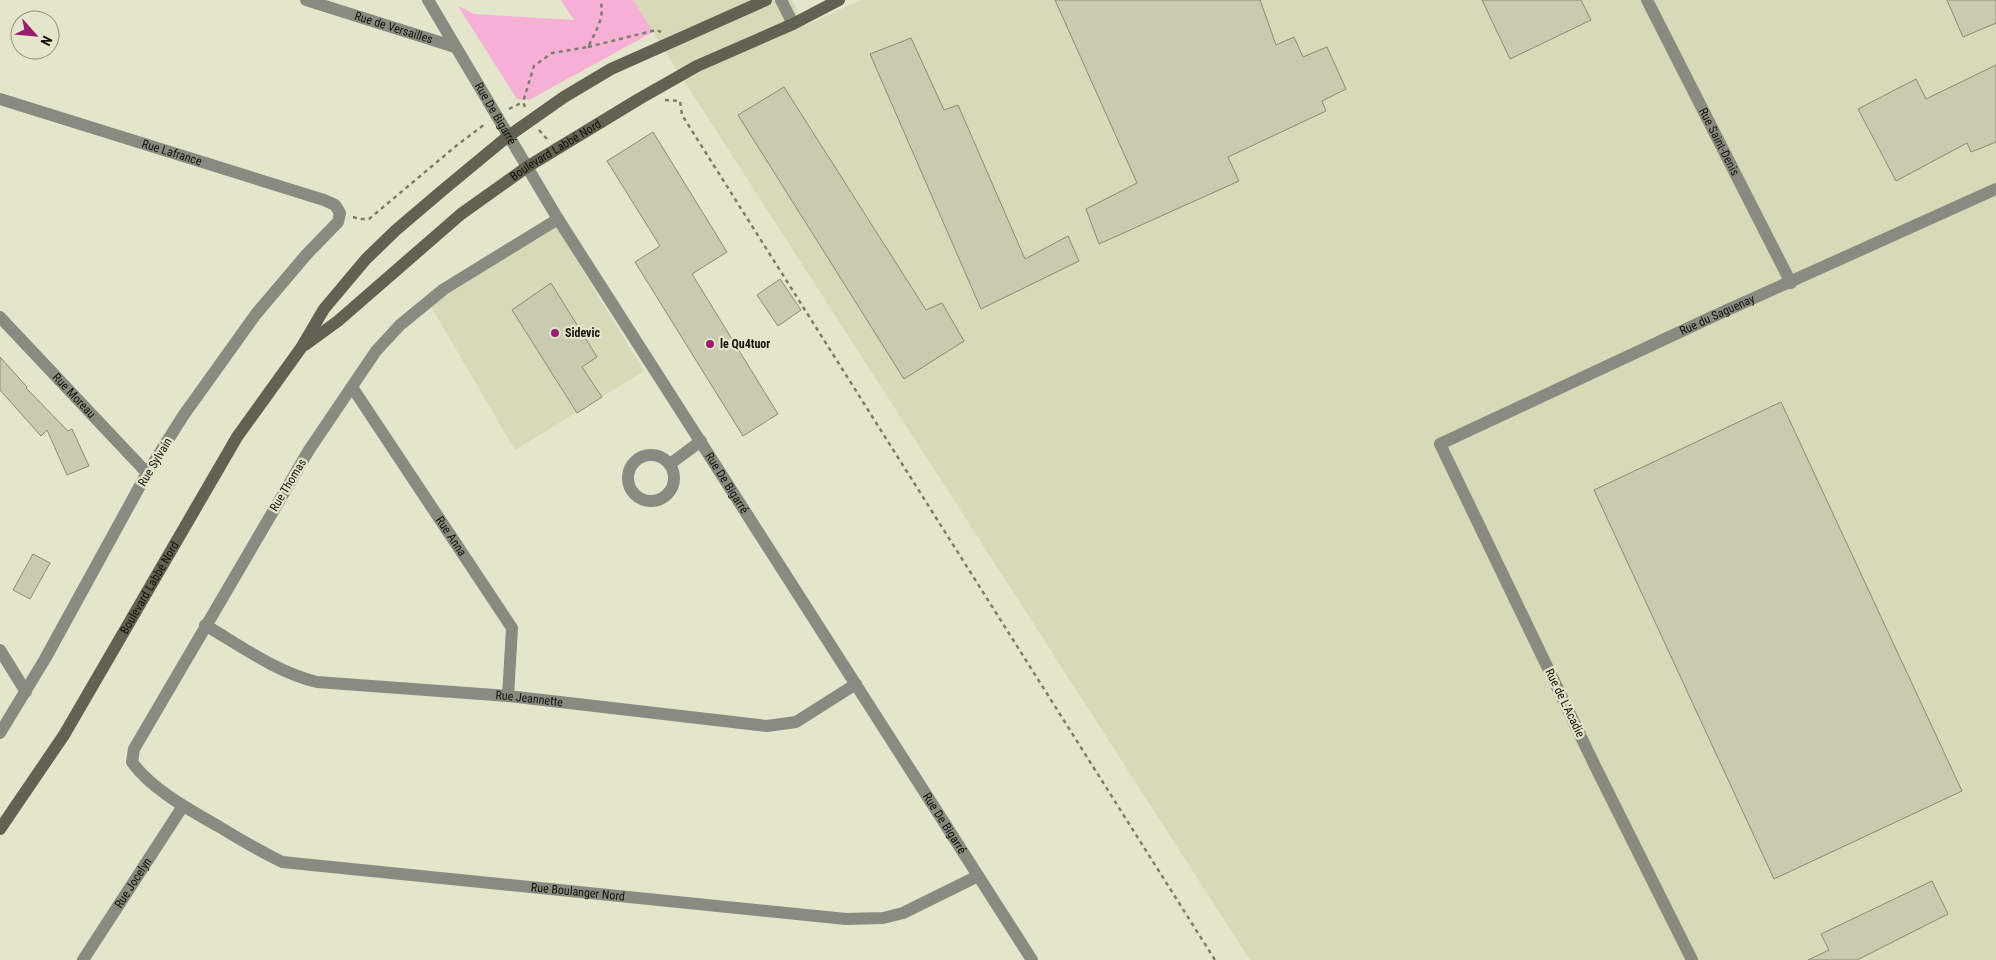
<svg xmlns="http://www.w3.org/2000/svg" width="1996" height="960" viewBox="0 0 1996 960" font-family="'Roboto Condensed',sans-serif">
  <rect width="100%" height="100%" fill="#e3e6cb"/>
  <g fill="#d7d9b7">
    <polygon points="632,0 792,0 805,26 860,0 1996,0 1996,960 1250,960"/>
    <polygon points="555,225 644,371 515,450 430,305"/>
  </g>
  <polygon fill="#f6b0d6" points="561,0 633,0 653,32 529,100 517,99 458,6 474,14 574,20"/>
  <g fill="#c9cbb1" stroke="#898b73">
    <polygon points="1055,0 1260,0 1276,45 1294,37 1303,57 1327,47 1346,89 1322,101 1326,111 1228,157 1239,181 1099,244 1086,209 1137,183"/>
    <polygon points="1482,0 1581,0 1591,20 1510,59"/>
    <polygon points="1947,0 1996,0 1996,23 1963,37"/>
    <polygon points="911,38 944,110 958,105 1025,259 1068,236 1079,261 981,309 870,54"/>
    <polygon points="1996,65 1996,142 1971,152 1967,143 1896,181 1858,109 1916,79 1926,99"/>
    <polygon points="784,87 926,310 942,303 964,341 904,379 738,115"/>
    <polygon points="653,132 727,252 692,274 778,414 743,436 635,262 660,246 607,161"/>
    <polygon points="780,279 801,310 778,326 757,295"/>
    <polygon points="551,283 597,357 582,367 602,397 577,413 512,310"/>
    <polygon points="0,357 27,387 26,388 68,431 72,429 89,466 67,475 47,430 41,436 0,390"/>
    <polygon points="1781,402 1962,791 1774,879 1594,490"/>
    <polygon points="33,554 50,563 30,599 13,590"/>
    <polygon points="1932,881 1948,914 1857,960 1808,960 1829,950 1821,934"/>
  </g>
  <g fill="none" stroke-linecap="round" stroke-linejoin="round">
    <g stroke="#7c7e6c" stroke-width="2.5" stroke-dasharray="4 4" stroke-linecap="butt">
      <polyline points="588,47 656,30 661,32"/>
      <polyline points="665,100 680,101 682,115 1215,960"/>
      <path d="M 525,107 L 523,102 L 534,66 L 552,53 L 588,47 C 595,32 606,17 600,0"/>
      <polyline points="509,109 523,102"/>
      <polyline points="539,130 547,139"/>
      <polyline points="353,217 360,219 369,219 456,146 485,124"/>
    </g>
    <g stroke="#8a8b80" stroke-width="12">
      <path id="s1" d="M 306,0 L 455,47"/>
      <path id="s2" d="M 428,0 L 558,219 L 1032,960"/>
      <polyline points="781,0 793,24"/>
      <path id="s3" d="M 1647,0 L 1791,283"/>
      <path id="s4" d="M 0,99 L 324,200 L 335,205 L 340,213 L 338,222 L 306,255 L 256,314 L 183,416 L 147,473 L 45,659 L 0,733"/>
      <path id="s5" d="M 558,219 L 444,289 L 400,325 L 376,351 L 309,450 L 134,749 L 132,762 C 151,789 190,810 218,826 C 239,839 260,851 282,862 L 846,919 L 883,918 L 903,913 L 978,876"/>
      <path id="s6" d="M 0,317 L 147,473"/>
      <path id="s7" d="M 352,387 L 512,628 L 508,696"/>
      <circle cx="651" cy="478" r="23"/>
      <polyline points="670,464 701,441"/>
      <path id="s8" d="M 205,625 C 241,646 276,672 317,682 L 508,696 L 767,726 L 796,722 L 856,684"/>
      <polyline points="0,650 26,692"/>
      <path id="s9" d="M 83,960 L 183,806"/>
      <path id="s10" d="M 1692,960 L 1595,766 L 1440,444 L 1714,316 L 1996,189"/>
    </g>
    <g stroke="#616252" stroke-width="12">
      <path id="s11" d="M 305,345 L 338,321 L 461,214 L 527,167 L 639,99 L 697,66 L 793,24 L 839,0"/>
      <path id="s12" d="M 0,829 L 64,735 L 237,437 L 301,348 L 324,309 L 366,259 L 396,230 L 443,190 L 507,137 L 564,97 L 611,69 L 766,0"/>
    </g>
  </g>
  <g fill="#9b1b71" stroke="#e3e6cb" stroke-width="2">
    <circle cx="555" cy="333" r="5"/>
    <circle cx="710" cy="344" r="5"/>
  </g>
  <g text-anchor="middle" stroke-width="4.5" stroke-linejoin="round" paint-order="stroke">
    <g font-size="12" fill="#121209" stroke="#e3e6cb">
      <text dy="4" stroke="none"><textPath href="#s1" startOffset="92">Rue de Versailles</textPath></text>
      <text dy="4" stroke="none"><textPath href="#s2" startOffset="132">Rue De Bigarré</textPath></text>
      <text dy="4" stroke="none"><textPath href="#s3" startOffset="159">Rue Saint-Denis</textPath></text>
      <text dy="4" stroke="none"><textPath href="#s11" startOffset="318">Boulevard Labbé Nord</textPath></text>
      <text dy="4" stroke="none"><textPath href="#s4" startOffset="180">Rue Lafrance</textPath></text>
      <text dy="4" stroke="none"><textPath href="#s10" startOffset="880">Rue du Saguenay</textPath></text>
      <text dy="4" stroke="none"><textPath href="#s6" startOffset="108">Rue Moreau</textPath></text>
      <text transform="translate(155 462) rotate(-59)" y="4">Rue Sylvain</text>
      <text dy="4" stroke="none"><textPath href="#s2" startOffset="568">Rue De Bigarré</textPath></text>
      <text transform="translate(288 485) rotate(-59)" y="4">Rue Thomas</text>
      <text dy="4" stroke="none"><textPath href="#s7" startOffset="179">Rue Anna</textPath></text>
      <text dy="4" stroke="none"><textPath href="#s12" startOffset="284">Boulevard Labbé Nord</textPath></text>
      <text dy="4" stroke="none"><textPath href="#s8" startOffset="339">Rue Jeannette</textPath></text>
      <text transform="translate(1565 703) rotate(64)" y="4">Rue de L'Acadie</text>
      <text dy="4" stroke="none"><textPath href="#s2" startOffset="972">Rue De Bigarré</textPath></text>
      <text dy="4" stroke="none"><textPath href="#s9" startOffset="92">Rue Jocelyn</textPath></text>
      <text dy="4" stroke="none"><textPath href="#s5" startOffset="1184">Rue Boulanger Nord</textPath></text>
    </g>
    <g font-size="12" font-weight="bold" fill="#121209" stroke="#e3e6cb" text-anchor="start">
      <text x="565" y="337">Sidevic</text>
      <text x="720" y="348">le Qu4tuor</text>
    </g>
  </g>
  <g transform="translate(35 35) rotate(117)"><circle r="24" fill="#e3e6cb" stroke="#8f917d"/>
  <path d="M0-4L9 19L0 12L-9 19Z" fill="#9b1b71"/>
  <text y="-8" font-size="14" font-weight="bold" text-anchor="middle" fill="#121209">N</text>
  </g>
</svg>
